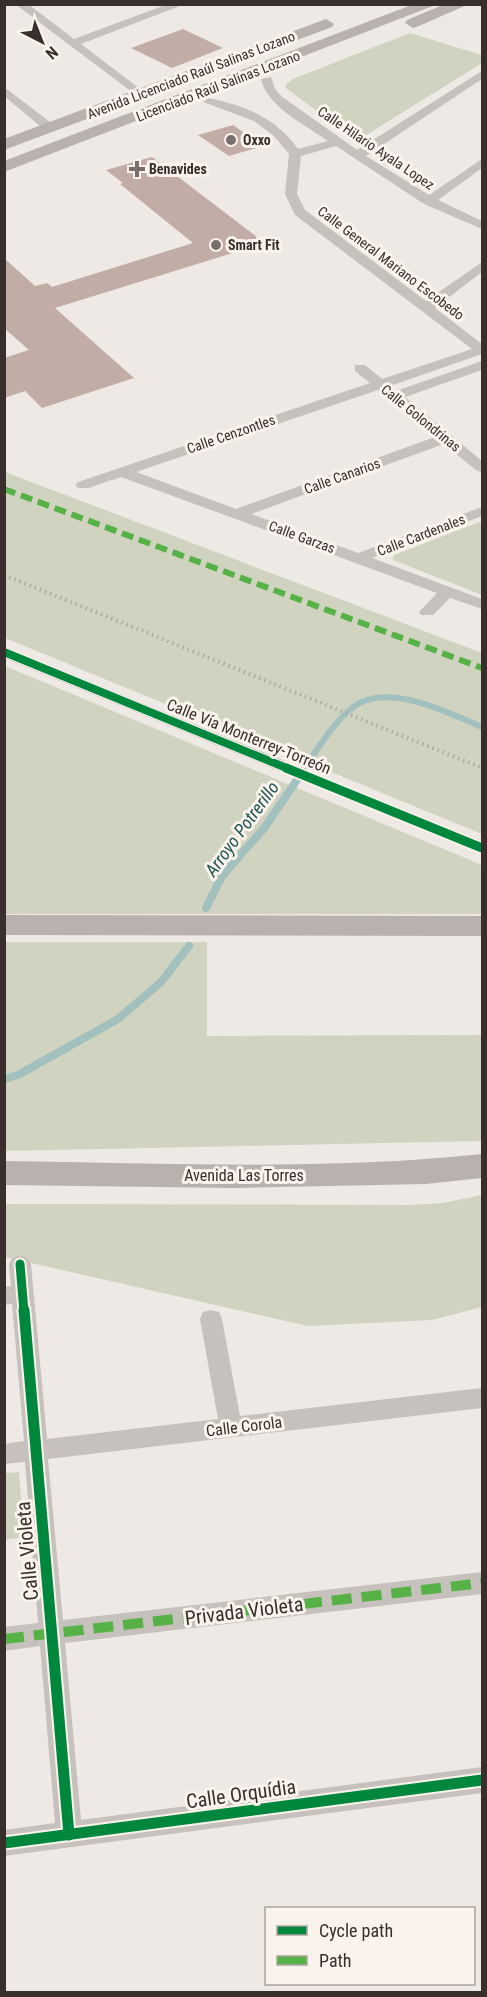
<svg xmlns="http://www.w3.org/2000/svg" width="487" height="1997" viewBox="0 0 487 1997" font-family="'Roboto Condensed',sans-serif">
  <rect width="100%" height="100%" fill="#eee9e4"/>
  <g fill="#d0d3bf">
    <polygon points="410,33 482,55 482,63 363,137 350,136 286,88 286,84 293,79"/>
    <polygon points="5,472 482,653 482,834 5,638"/>
    <polygon points="482,521 482,595 393,560 394,555 399,553"/>
    <polygon points="5,666 482,865 482,914 5,914"/>
    <polygon points="4,942 207,942 207,1036 482,1035 482,1141 5,1151"/>
    <polygon points="482,1195 482,1307 432,1320 308,1326 5,1257 4,1204 411,1205 443,1203"/>
    <polygon points="19,1472 24,1537 5,1540 5,1473"/>
  </g>
  <g fill="none" stroke-linecap="round" stroke-linejoin="round">
    <path stroke="#a1c0be" stroke-width="6" d="M 304,769 C 318,748 333,723 353,707 C 386,681 449,713 482,727"/>
    <g stroke="#a1c0be" stroke-width="8">
      <polyline points="206,908 222,876 265,827 305,768"/>
      <polyline points="4,1079 18,1075 118,1019 161,982 189,946"/>
    </g>
  </g>
  <g fill="#c1ada6">
    <polygon points="183,29 223,48 172,68 131,48"/>
    <polygon points="233,125 263,146 229,156 198,135"/>
    <polygon points="152,157 265,243 55,308 134,378 42,408 25,391 4,398 4,358 29,350 4,328 4,258 35,286 47,283 52,287 193,243 120,184 123,183 106,170"/>
  </g>
  <g fill="none" stroke-linecap="round" stroke-linejoin="round">
    <g fill="#c7c1bd" fill-rule="evenodd">
      <polygon points="15,4 28,4 74,39 168,4 185,4 81,44 144,92 146,94 140,98"/>
      <path d="M 482,71 L 482,79 L 366,156 L 429,195 L 482,159 L 482,168 L 438,200 L 482,221 L 482,229 L 424,204 L 336,146 L 301,156 L 297,194 L 305,210 L 426,301 L 482,262 L 482,272 L 435,308 L 482,344 L 482,354 L 390,386 L 396,391 L 482,361 L 482,370 L 405,397 L 482,461 L 482,472 L 477,471 L 444,444 L 251,514 L 358,553 L 482,507 L 482,516 L 372,558 L 482,599 L 482,609 L 450,598 L 433,615 L 421,615 L 419,612 L 437,593 L 121,477 L 88,488 L 78,488 L 75,485 L 78,482 L 370,383 L 355,371 L 355,365 L 365,365 L 382,379 L 472,349 L 295,215 L 285,194 L 289,154 L 274,136 L 254,121 L 203,102 L 209,98 C 246,106 276,118 298,149 L 328,141 C 306,125 267,107 261,79 L 271,77 L 275,89 L 281,96 L 357,150 ZM 378,390 L 435,437 L 236,509 L 136,472 Z"/>
      <polygon points="4,87 54,125 54,131 46,131 4,96"/>
      <polygon points="4,647 482,841 482,854 4,658"/>
      <polygon points="20,1255 28,1258 31,1264 47,1439 218,1419 200,1319 203,1312 211,1310 219,1312 222,1319 240,1416 482,1388 482,1408 48,1459 63,1620 482,1572 482,1594 65,1643 81,1820 482,1767 482,1793 4,1856 4,1830 55,1823 40,1646 4,1651 4,1627 38,1623 25,1462 4,1464 4,1444 24,1441 12,1304 4,1305 4,1287 11,1286 9,1264 12,1258"/>
    </g>
    <g fill="#b8b1ad" fill-rule="evenodd">
      <polygon points="414,4 438,4 4,172 4,161"/>
      <polygon points="445,4 469,4 419,26 413,28 405,23 407,20"/>
      <polygon points="326,19 334,24 332,27 4,150 4,139"/>
      <polygon points="4,915 482,916 482,936 4,935"/>
      <path d="M 482,1154 L 482,1178 L 426,1184 L 235,1188 L 4,1185 L 4,1161 C 163,1163 324,1171 482,1154 Z"/>
    </g>
    <polyline stroke="#afaaa7" stroke-width="4" stroke-dasharray="1.5 4" stroke-linecap="butt" points="4,575 482,768"/>
    <polyline stroke="#56b246" stroke-width="6" stroke-dasharray="12 6" stroke-linecap="butt" points="4,489 482,668"/>
    <polyline stroke="#56b246" stroke-width="10" stroke-dasharray="20 10" stroke-linecap="butt" points="4,1639 482,1583"/>
    <g stroke="#faf3ec" stroke-width="10">
      <polyline id="cycleway-far2" points="4,652 289,769"/>
    </g>
    <g stroke="#faf3ec" stroke-width="13">
      <g id="cycleway-far1">
        <polyline points="286,768 482,848"/>
        <polyline points="20,1264 24,1312"/>
      </g>
    </g>
    <g stroke="#faf3ec" stroke-width="15">
      <g id="cycleway">
        <polyline points="24,1310 69,1835"/>
        <polyline points="4,1843 482,1780"/>
      </g>
    </g>
    <use href="#cycleway-far2" stroke="#00873e" stroke-width="8"/>
    <use href="#cycleway-far1" stroke="#00873e" stroke-width="9"/>
    <use href="#cycleway" stroke="#00873e" stroke-width="11"/>
  </g>
  <g fill="#786f6c" stroke="#faf3ec" stroke-width="2">
    <circle cx="231" cy="140" r="6"/>
    <path d="M134 160h6v6h6v6h-6v6h-6v-6h-6v-6h6z"/>
    <circle cx="216" cy="245" r="6"/>
  </g>
  <g text-anchor="middle" stroke-width="6" stroke-linejoin="round" paint-order="stroke">
    <g font-size="14" fill="#382e2b" stroke="#faf3ec">
      <text transform="translate(191 75) rotate(-21)" y="5">Avenida Licenciado Raúl Salinas Lozano</text>
      <text transform="translate(218 86) rotate(-21)" y="5">Licenciado Raúl Salinas Lozano</text>
      <text transform="translate(376 148) rotate(34)" y="5">Calle Hilario Ayala Lopez</text>
      <text transform="translate(391 263) rotate(37)" y="5">Calle General Mariano Escobedo</text>
      <text transform="translate(421 418) rotate(39)" y="5">Calle Golondrinas</text>
      <text transform="translate(231 434) rotate(-19)" y="5">Calle Cenzontles</text>
      <text transform="translate(342 476) rotate(-20)" y="5">Calle Canarios</text>
      <text transform="translate(421 535) rotate(-21)" y="5">Calle Cardenales</text>
      <text transform="translate(302 537) rotate(20)" y="5">Calle Garzas</text>
    </g>
    <g font-size="14" font-weight="bold" fill="#382e2b" stroke="#faf3ec" text-anchor="start">
      <text x="243" y="145">Oxxo</text>
      <text x="149" y="174">Benavides</text>
      <text x="228" y="250">Smart Fit</text>
    </g>
    <g font-size="16" fill="#382e2b" stroke="#faf3ec">
      <text transform="translate(249 736) rotate(22)" y="6">Calle Vía Monterrey-Torreón</text>
      <text x="244" y="1181">Avenida Las Torres</text>
      <text transform="translate(244 1426) rotate(-7)" y="6">Calle Corola</text>
    </g>
    <g font-size="18" font-style="italic" fill="#225758" stroke="#faf3ec">
      <text transform="translate(242 829) rotate(-54)" y="6">Arroyo Potrerillo</text>
    </g>
    <g font-size="20" fill="#382e2b" stroke="#faf3ec">
      <text transform="translate(27 1551) rotate(-95)" y="7">Calle Violeta</text>
      <text transform="translate(244 1611) rotate(-7)" y="7">Privada Violeta</text>
      <text transform="translate(241 1794) rotate(-8)" y="7">Calle Orquídia</text>
    </g>
  </g>
  <rect width="487" height="1997" fill="none" stroke="#382e2b" stroke-width="12"/>
  <rect x="265" y="1907" width="210" height="78" fill="#faf3ec" stroke="#aca49f" stroke-width="1.5"/>
  <rect x="277" y="1926" width="30" height="9" fill="#00873e" stroke="#aca49f" stroke-width="1.5"/>
  <text x="319" y="1937" font-size="18" fill="#382e2b">Cycle path</text>
  <rect x="277" y="1956" width="30" height="9" fill="#56b246" stroke="#aca49f" stroke-width="1.5"/>
  <text x="319" y="1967" font-size="18" fill="#382e2b">Path</text>
  <g transform="translate(42 42) rotate(138)" stroke="#faf3ec" stroke-width="4.5" paint-order="stroke">
  <path d="M0-4.5L10 22L0 15L-10 22Z" fill="#382e2b"/>
  <text y="-9" font-size="16" font-weight="bold" text-anchor="middle" fill="#382e2b">N</text>
  </g>
</svg>
